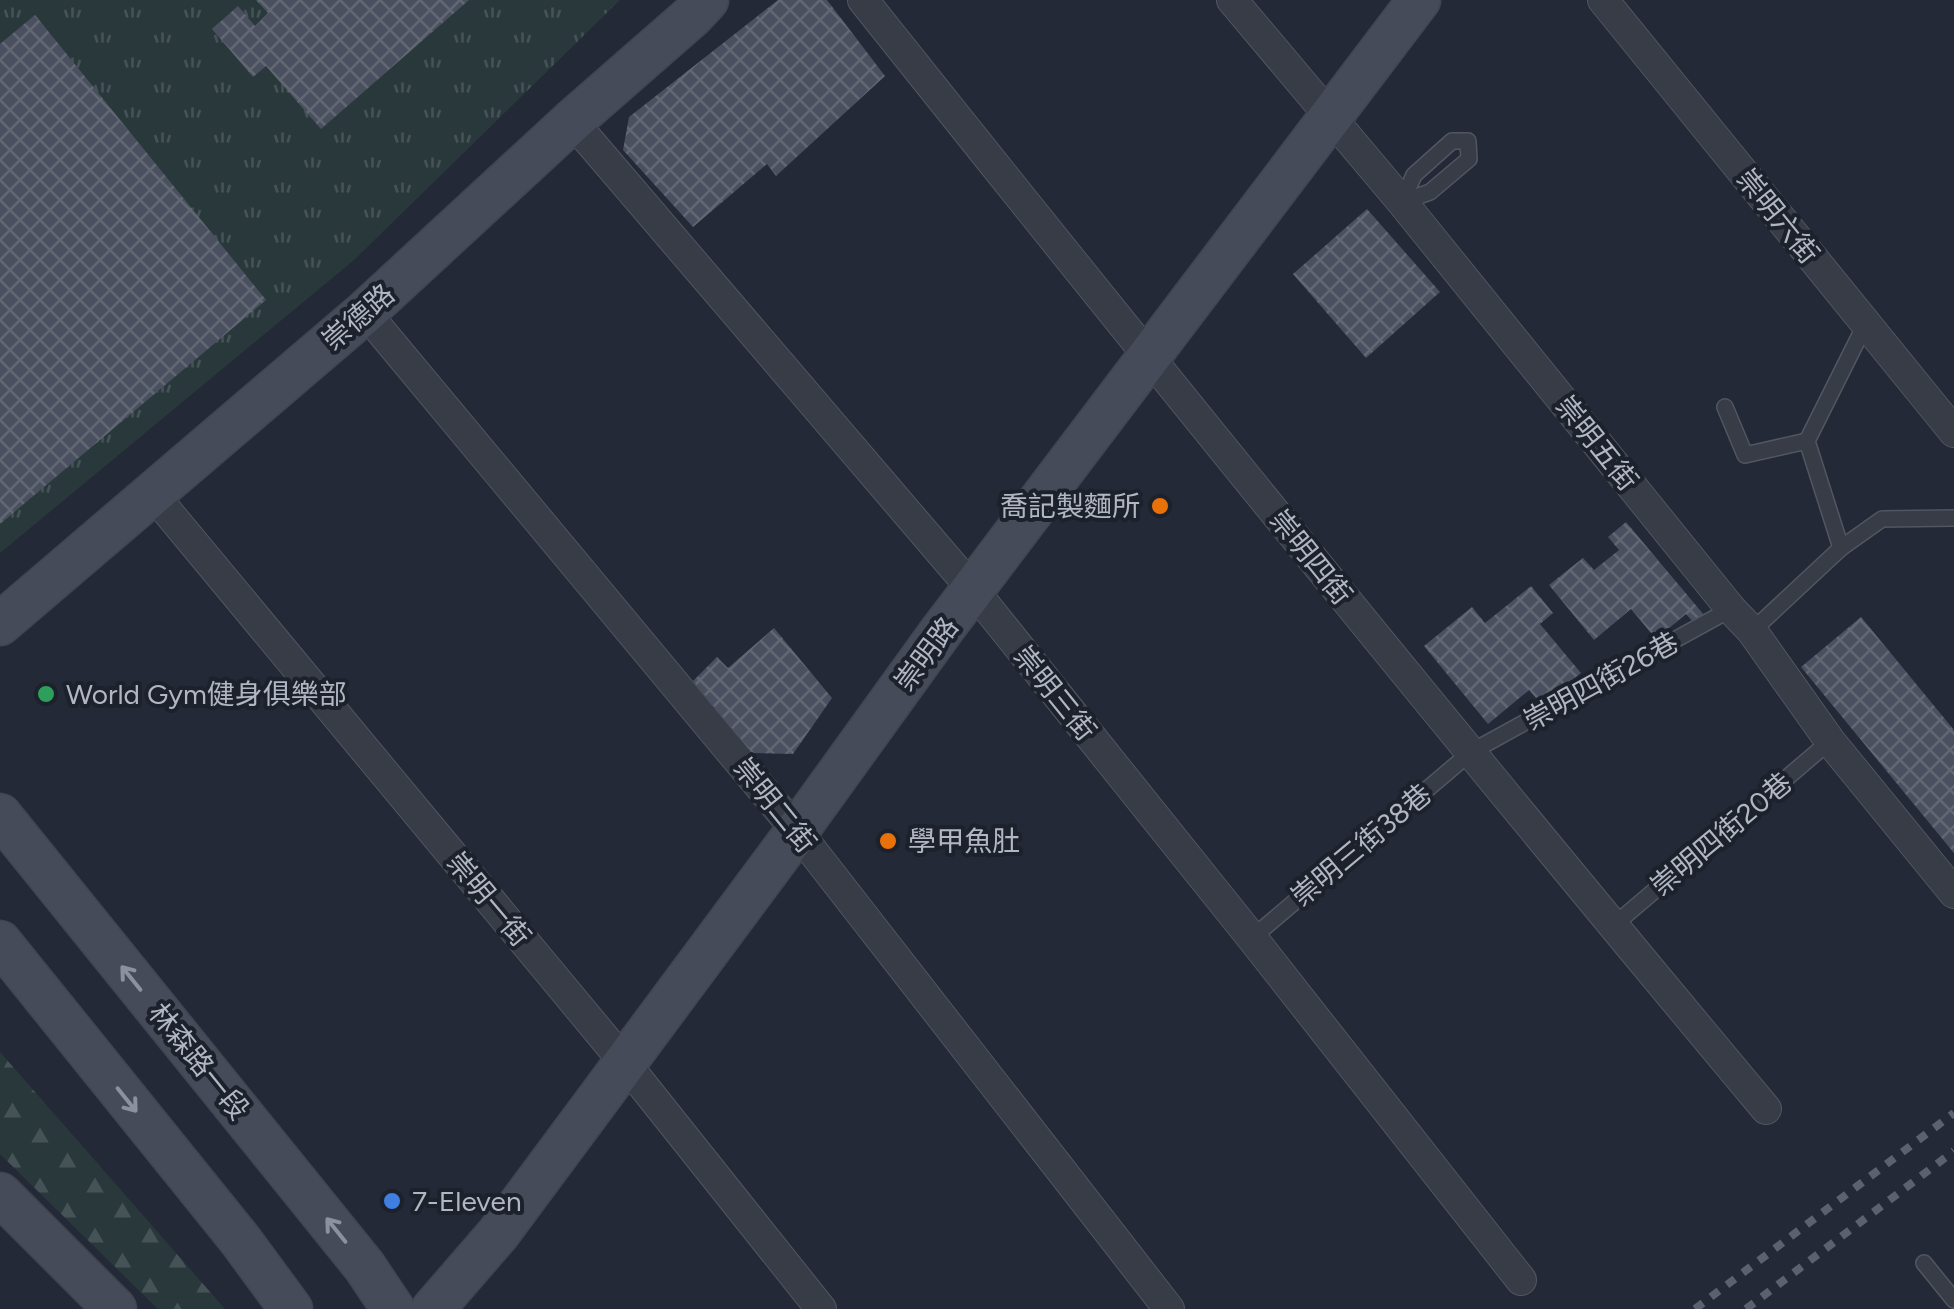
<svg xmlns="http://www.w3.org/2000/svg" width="1954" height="1309" viewBox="0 0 1954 1309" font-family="Figtree,'Noto Sans TC',sans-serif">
  <defs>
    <pattern id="grass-tufts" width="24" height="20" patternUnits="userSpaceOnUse" patternTransform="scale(2.5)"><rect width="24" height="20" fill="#29393b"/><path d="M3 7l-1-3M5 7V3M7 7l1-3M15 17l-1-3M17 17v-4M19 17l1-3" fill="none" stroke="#465356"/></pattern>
    <pattern id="forest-firs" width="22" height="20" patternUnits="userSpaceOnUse" patternTransform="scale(2.5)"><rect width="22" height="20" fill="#29393b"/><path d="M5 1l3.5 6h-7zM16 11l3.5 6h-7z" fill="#465356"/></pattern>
    <pattern id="building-cross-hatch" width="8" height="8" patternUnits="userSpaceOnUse" patternTransform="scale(2.5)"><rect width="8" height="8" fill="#4a505f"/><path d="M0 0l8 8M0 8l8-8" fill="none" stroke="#626774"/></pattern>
  </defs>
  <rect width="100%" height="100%" fill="#232936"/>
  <polygon fill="url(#grass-tufts)" points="0,0 620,0 354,260 0,553"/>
  <polygon fill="url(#forest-firs)" points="0,1052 225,1309 158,1309 0,1154"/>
  <g fill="url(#building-cross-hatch)">
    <polygon points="256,0 469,0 321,129 266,66 253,77 212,29 238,6 255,26 268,13"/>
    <polygon points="778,0 827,0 885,76 776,176 767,164 693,227 623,150 629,117"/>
    <polygon points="35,15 266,300 0,524 0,44"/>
    <polygon points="1367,209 1440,292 1366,358 1293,274"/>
    <polygon points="1626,522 1704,615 1694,623 1686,614 1656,639 1631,609 1594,640 1549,585 1583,558 1594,570 1619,550 1608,537"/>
    <polygon points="1531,586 1553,613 1540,624 1581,673 1542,705 1529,690 1488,724 1424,646 1472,607 1485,623"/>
    <polygon points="1861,617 1954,730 1954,853 1801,667"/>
    <polygon points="774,628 832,698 793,754 752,753 693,681 717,657 728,668"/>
  </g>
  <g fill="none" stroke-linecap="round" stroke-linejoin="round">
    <g stroke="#515661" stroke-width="18">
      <g id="lane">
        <polygon points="1452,141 1468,141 1469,159 1430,192 1402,202 1414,175"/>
        <polyline points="1725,407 1745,455 1807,441"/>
        <polyline points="1841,548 1807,441 1866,323"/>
        <polyline points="1752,631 1841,548 1882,519 1954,518"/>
        <polyline points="1613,926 1830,741"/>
        <polyline points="1252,938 1471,752 1731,609"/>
        <polyline points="1924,1263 1954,1300"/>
      </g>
    </g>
    <g stroke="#515661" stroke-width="32">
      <g id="street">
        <path d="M 863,0 C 1160,373 1460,743 1766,1109"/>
        <polyline points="1232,0 1402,202 1731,609 1752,631 1830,741 1954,893"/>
        <polyline points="1603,0 1954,432"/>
        <polyline points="572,121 974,591 1252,938 1521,1280"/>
        <polyline points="365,312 797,831 1169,1309"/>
        <polyline points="152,493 625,1063 821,1309"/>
      </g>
    </g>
    <g stroke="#404550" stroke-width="45">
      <g id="secondary">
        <polyline points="0,624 365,312 572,121 692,16 707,0"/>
        <polyline points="0,815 365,1267 393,1309"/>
        <polyline points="0,942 241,1241 291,1309"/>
        <polyline points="0,1194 115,1309"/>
        <polyline points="433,1309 498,1234 797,831 942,630 1419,0"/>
      </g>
    </g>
    <use href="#lane" stroke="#373c47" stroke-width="15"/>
    <use href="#street" stroke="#373c47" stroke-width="30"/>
    <use href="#secondary" stroke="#454b59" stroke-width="42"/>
    <g stroke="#5b616f" stroke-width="8" stroke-dasharray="10 10" stroke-linecap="butt">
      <polyline points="1695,1309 1954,1113"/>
      <polyline points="1746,1309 1954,1151"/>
    </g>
  </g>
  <defs><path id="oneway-shaft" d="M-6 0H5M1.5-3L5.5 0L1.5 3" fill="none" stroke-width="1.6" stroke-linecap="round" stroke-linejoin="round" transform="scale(2.5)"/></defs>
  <g stroke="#8b919e">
    <use href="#oneway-shaft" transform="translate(131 978) rotate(-129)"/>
    <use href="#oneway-shaft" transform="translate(127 1100) rotate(51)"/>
    <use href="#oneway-shaft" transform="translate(336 1230) rotate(-129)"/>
  </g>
  <g fill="#e8710a" stroke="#1c212b" stroke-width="4">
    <circle cx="1160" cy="506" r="10"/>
    <circle cx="888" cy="841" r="10"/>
  </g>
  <circle fill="#2e9e5b" stroke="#1c212b" stroke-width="4" cx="46" cy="694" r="10"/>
  <circle fill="#3f7fe0" stroke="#1c212b" stroke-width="4" cx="392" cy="1201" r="10"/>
  <g text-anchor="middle" stroke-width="8" stroke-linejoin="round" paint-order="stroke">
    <g font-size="28" fill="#b1b6c3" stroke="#1c212b">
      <text transform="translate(1778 216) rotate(51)" y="10">崇明六街</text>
      <text transform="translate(358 317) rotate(-41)" y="10">崇德路</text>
      <text transform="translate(1597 443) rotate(51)" y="10">崇明五街</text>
      <text transform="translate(1311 557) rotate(51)" y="10">崇明四街</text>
      <text transform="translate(926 654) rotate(-53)" y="10">崇明路</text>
      <text transform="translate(1601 681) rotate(-29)" y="10">崇明四街26巷</text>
      <text transform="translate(1055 693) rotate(51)" y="10">崇明三街</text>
      <text transform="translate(775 805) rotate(51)" y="10">崇明二街</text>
      <text transform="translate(1721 834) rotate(-40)" y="10">崇明四街20巷</text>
      <text transform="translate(1361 845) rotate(-40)" y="10">崇明三街38巷</text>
      <text transform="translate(489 899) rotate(50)" y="10">崇明一街</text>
      <text transform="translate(199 1061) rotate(51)" y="10">林森路一段</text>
    </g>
    <g font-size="28" fill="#b1b6c3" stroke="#1c212b" text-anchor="start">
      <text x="1140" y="516" text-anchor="end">喬記製麵所</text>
      <text x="66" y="704">World Gym健身俱樂部</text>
      <text x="908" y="851">學甲魚肚</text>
      <text x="412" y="1211">7-Eleven</text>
    </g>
  </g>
</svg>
